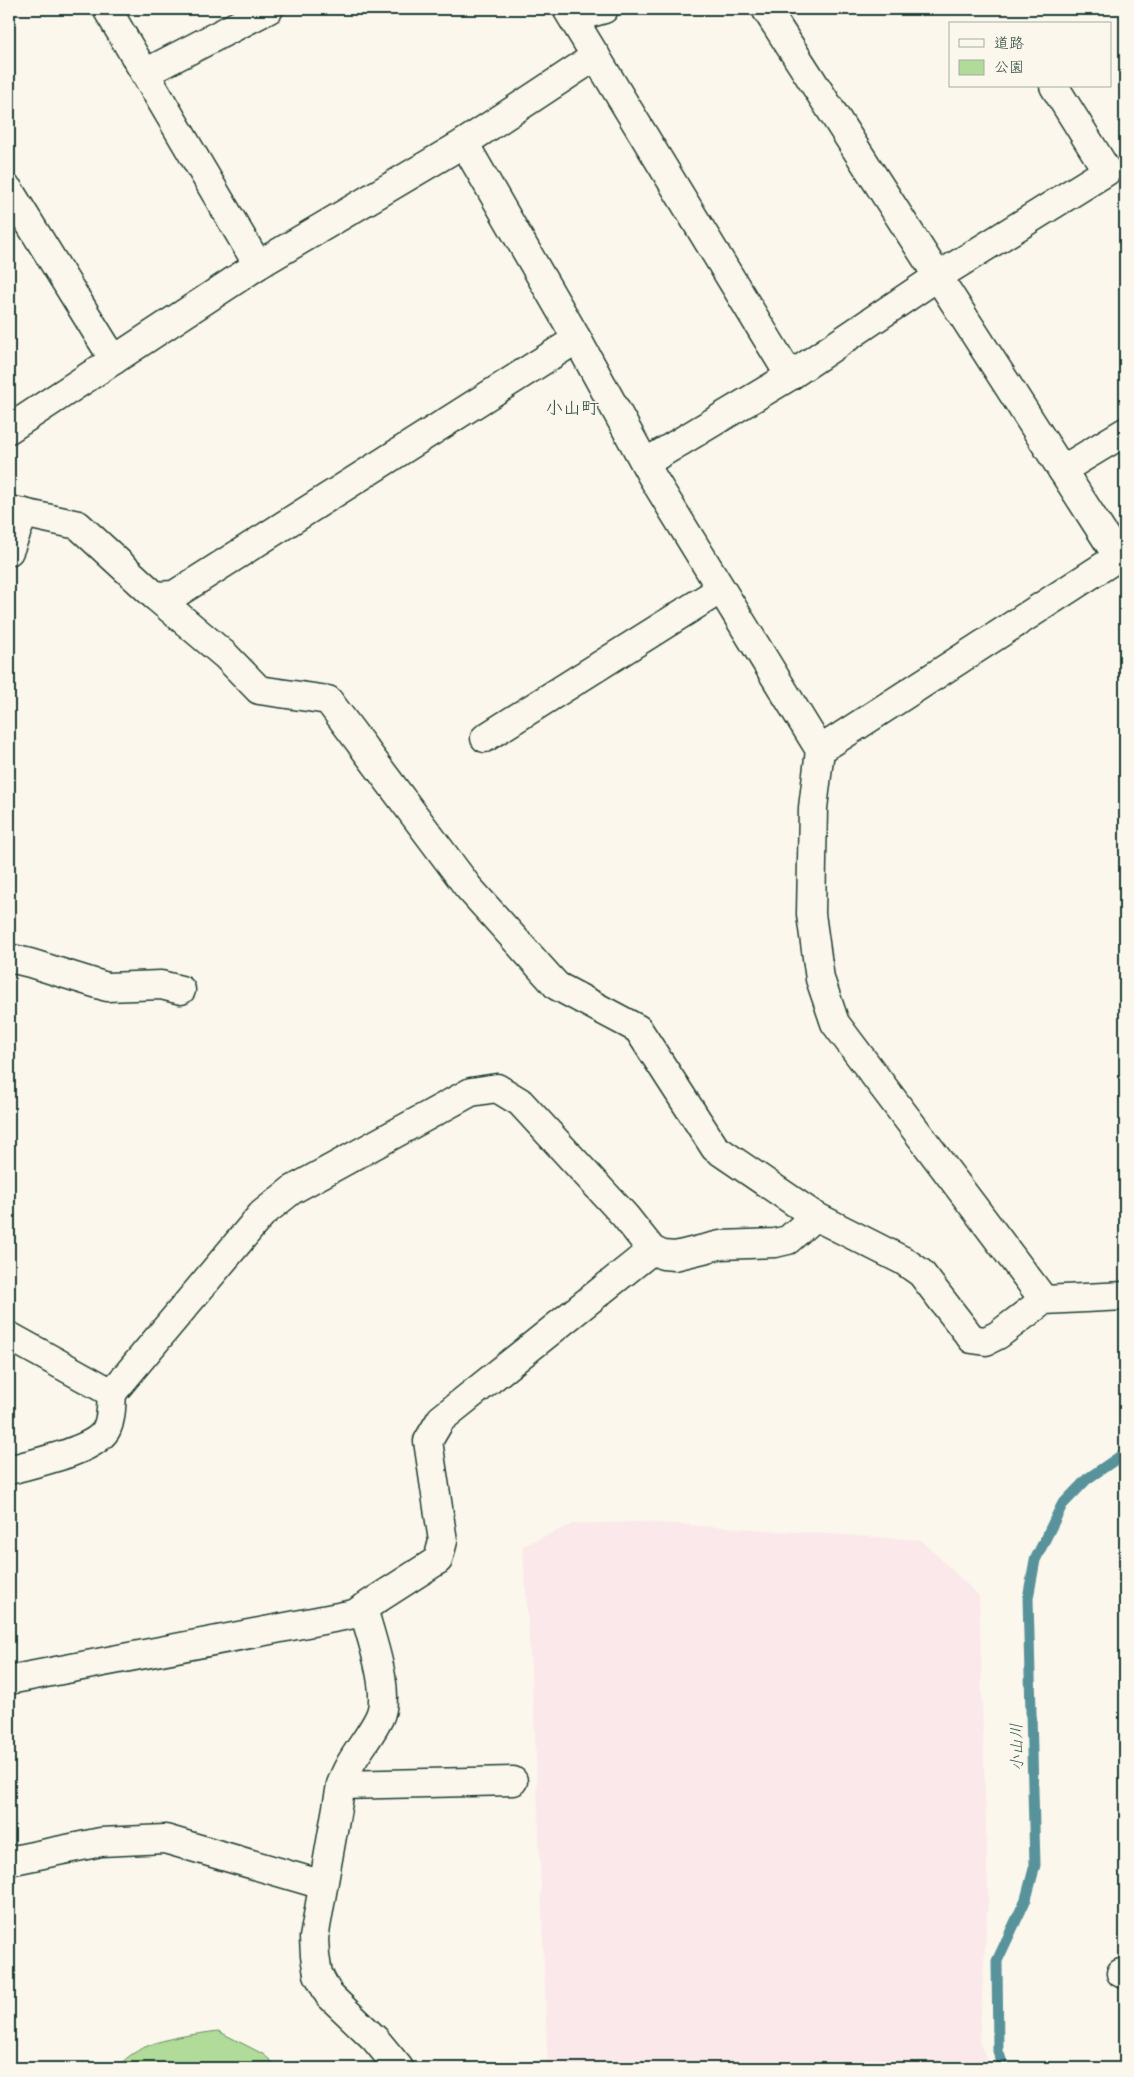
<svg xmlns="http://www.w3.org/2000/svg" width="1134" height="2077" viewBox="0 0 1134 2077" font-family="Pangolin,'Klee One',sans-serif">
  <rect width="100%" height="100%" fill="#fbf7ec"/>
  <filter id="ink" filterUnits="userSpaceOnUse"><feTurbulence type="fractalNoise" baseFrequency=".02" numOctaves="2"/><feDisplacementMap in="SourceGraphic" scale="10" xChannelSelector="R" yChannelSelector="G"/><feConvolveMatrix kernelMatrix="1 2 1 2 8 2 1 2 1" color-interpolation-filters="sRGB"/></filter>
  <g filter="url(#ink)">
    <polygon fill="#fae8ea" points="639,1522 921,1540 979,1596 988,1898 979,2042 991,2068 548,2068 535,1732 523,1546 573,1524"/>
    <path fill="#b1db98" stroke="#688c66" d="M 218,2031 L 263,2054 L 279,2068 L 117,2068 C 140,2039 184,2036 218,2031 Z"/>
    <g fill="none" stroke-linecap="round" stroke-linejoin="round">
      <polyline stroke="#59939b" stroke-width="11" points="1004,2068 998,2051 997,1961 1026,1899 1035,1865 1028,1598 1035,1560 1062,1505 1087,1479 1125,1453"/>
      <g stroke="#1f3d34" stroke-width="31">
        <g id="minor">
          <polyline points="107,9 258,265"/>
          <polyline points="567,9 790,376"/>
          <polyline points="766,9 1118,557 820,750"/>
          <polyline points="573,18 604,9"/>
          <polyline points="145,73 269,9"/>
          <polyline points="464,143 596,56"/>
          <polyline points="9,190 114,360"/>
          <polyline points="9,429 258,265 464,143 577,339 653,478 820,750 813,808 811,914 820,979 835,1023 1044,1300"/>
          <polyline points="645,463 790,376 937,277 1107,171 1054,86"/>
          <polyline points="1062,470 1125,432"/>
          <polyline points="9,510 78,525 155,596 174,595 577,339"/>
          <polyline points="9,551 24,513"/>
          <polyline points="155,596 226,656 259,690 328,700 468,887 557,986 638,1029 715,1148 815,1216"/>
          <polyline points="485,738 721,589"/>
          <polyline points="9,958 30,963 107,987 161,985 181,990"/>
          <polyline points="9,1336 112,1393 262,1214 292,1190 471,1092 497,1088 520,1102 625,1216 652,1250 663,1255 675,1256 720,1245 775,1243 788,1240 815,1216 904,1261 921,1273 972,1339 986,1341 998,1335 1044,1300 1125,1296"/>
          <path d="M 9,1470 C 33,1463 97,1451 107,1428 C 112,1417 111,1404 112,1393"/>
          <path d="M 363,1608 C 370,1635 392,1693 379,1718 C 368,1741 349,1759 341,1785 L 314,1938 L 315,1956 L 318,1974 L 329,1995 L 375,2039 L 399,2068"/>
          <polyline points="9,1680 354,1614 438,1560 443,1541 428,1441 441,1419 652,1250"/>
          <polyline points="341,1785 513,1781"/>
          <polyline points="9,1861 101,1842 165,1839 323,1885"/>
          <polyline points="1121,1973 1125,1972"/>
        </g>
      </g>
      <use href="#minor" stroke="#fbf7ec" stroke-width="28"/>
    </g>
  </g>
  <g text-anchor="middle" stroke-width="4" stroke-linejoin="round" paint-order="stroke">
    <g font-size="16" font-style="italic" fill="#325a56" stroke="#fbf7ec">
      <text transform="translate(1016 1747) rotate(-91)" y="6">小山川</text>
    </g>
    <g font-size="18" fill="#1f3d34" stroke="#fbf7ec">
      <text x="572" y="414">小山町</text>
    </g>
  </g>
  <rect width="1134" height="2077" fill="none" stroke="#fbf7ec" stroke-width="30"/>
  <rect x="15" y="15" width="1104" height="2047" fill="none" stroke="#1f3d34" stroke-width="2" filter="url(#ink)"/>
  <rect x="949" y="22" width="162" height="65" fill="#fbf7ec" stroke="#a3ada2"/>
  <rect x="959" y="39" width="25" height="8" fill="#fbf7ec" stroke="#a3ada2"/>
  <text x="994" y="48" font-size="15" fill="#1f3d34">道路</text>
  <rect x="959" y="60" width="25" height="15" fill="#b1db98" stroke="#a3ada2"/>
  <text x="994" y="72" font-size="15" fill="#1f3d34">公園</text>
</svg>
